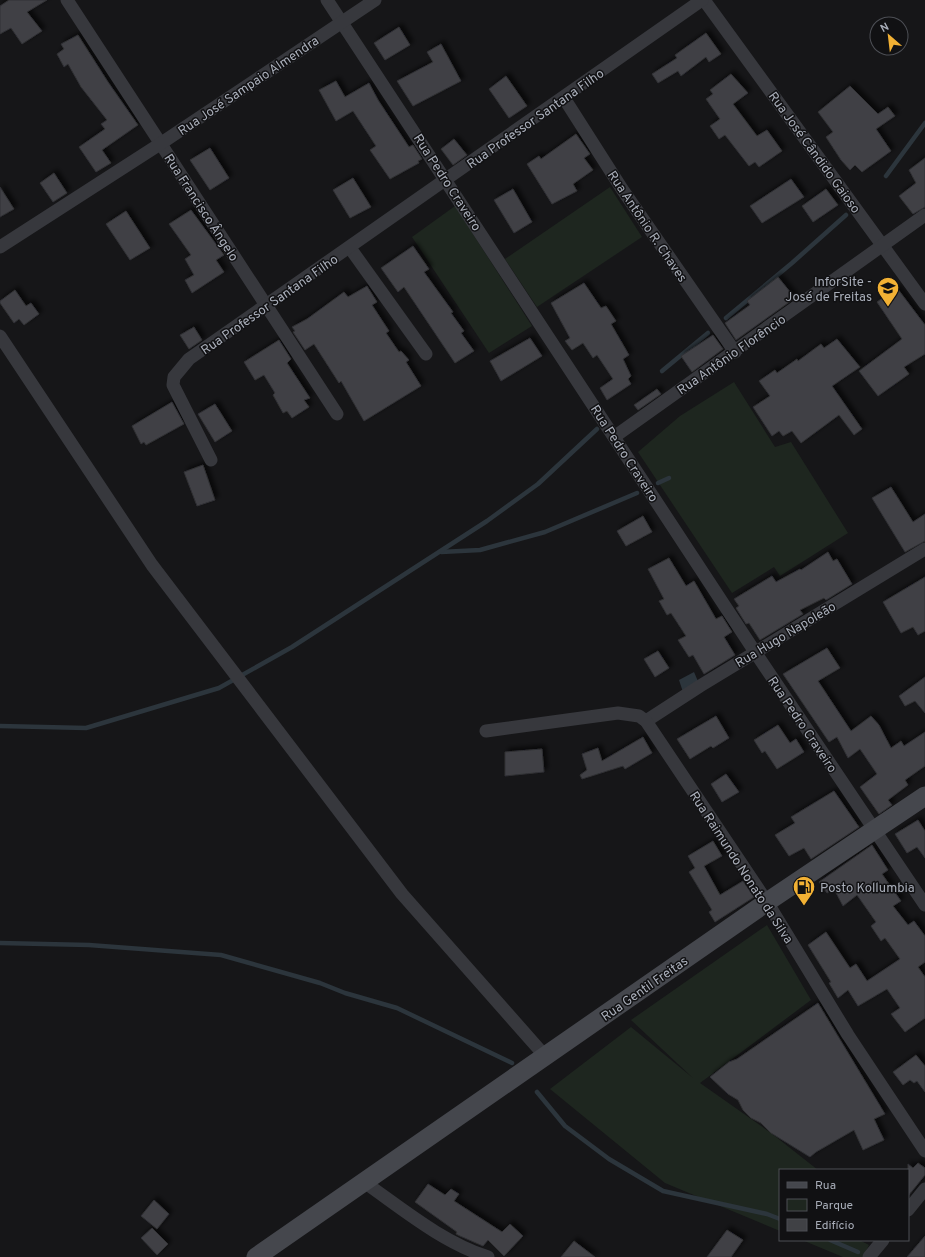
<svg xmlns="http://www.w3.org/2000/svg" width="925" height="1257" viewBox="0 0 925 1257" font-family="Overpass,sans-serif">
  <defs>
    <filter id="shadow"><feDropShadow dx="3.5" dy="-3.5" stdDeviation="2" flood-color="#0009"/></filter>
  </defs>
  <rect width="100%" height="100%" fill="#161618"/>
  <g fill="#1e261f">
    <polygon points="610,187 642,237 537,307 505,259"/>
    <polygon points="455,206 532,326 489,353 412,237"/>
    <polygon points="734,382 775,447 791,442 848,533 780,576 774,567 732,593 638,452 680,416"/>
    <polygon points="767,925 811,1000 700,1083 771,1133 818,1170 780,1170 780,1231 665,1183 550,1089 631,1027 693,1078 631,1020"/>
    <polygon points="802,1240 859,1240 869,1245 863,1257 843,1257"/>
  </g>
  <polygon fill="#2c353c" points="694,672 700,686 683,692 679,680"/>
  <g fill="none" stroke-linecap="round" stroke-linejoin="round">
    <g stroke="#2c353c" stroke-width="4.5">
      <polyline points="886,176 925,123"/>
      <polyline points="726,318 792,263 846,215"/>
      <polyline points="662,371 708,333"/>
      <polyline points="658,483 669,478"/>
      <polyline points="441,552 480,550 545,532 637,493"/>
      <polyline points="0,726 86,728 219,688 292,647 487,521 538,484 597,429"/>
      <polyline points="0,943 89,945 221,955 320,983 345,993 397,1008 512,1063"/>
      <polyline points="537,1092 565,1126 609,1159 663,1191 767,1214 780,1219"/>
      <polyline points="830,1240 858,1252"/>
    </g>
  </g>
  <g fill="#404145" stroke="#303034" filter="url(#shadow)">
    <polygon points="9,0 47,0 27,12 42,31 22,44 11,28 0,34 0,6"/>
    <polygon points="399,27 410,45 385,60 374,43"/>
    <polygon points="706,33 721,54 709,62 706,57 681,76 678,71 658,83 652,74 677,58 675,55"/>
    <polygon points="78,35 108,82 138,125 102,150 111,163 96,172 79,147 105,129 101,124 107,120 81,87 68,64 64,67 57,54 64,49 61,44"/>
    <polygon points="441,44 461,81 413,106 397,81 433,62 427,52"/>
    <polygon points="731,74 748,93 733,104 757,136 767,130 782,151 759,167 755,162 749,166 725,135 719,139 710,126 720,119 706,99 713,94 710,90"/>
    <polygon points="506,76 527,106 509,118 489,89"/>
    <polygon points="336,81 345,97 369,83 378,100 409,147 413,145 422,159 418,161 419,163 390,179 370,150 376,146 353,111 336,121 319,90"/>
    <polygon points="850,86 878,114 888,107 895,116 876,129 891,151 862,172 855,165 850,170 841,160 826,137 833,132 818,112"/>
    <polygon points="576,134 590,154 584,158 593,170 573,184 577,191 552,204 527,164 539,156 541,159"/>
    <polygon points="454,139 467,155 453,165 441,149"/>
    <polygon points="210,148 229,178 210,190 190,160"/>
    <polygon points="925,158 925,207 913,214 899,196 916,183 909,170"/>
    <polygon points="54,173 67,193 53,202 40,183"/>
    <polygon points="353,178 371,207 350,218 333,190"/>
    <polygon points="791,179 804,197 762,223 750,206"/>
    <polygon points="0,187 14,209 0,217"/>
    <polygon points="513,189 532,222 514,233 494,200"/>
    <polygon points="826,189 838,205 813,222 802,206"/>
    <polygon points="191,210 224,255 216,260 224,272 192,293 185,280 194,275 185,259 191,255 169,224"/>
    <polygon points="126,211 150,248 130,260 106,224"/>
    <polygon points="413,246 429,269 424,272 453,312 451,313 464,331 461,333 474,351 455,363 404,287 398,292 381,268"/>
    <polygon points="778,277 795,298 736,340 725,323 750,305 747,301"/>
    <polygon points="584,283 601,308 606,306 616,321 611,324 629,355 623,359 631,376 628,379 631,384 607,400 600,388 613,379 597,355 593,358 583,343 572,350 565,341 570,338 551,303"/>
    <polygon points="367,286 377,302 372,305 389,331 386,333 399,352 401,351 409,360 406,362 421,386 364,421 341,381 339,383 314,344 305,350 293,332 295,331 292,327 307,319 344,292 348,297"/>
    <polygon points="897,288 925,325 925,354 904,367 909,374 878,396 859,371 902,339 877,302"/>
    <polygon points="15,290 26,306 31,303 39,314 24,325 19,319 14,323 0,303 0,301"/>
    <polygon points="194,327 202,340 189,349 180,335"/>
    <polygon points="713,335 723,349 692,372 681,356"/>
    <polygon points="530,338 542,356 501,381 490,361"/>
    <polygon points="837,339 860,367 832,386 862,429 854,435 839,415 801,443 792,431 783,436 779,431 772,436 753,407 770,396 759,381 775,370 777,373 797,359 798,361 821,344 824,348"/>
    <polygon points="279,340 291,359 287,363 310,398 304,400 309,407 292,418 287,411 283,413 273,395 275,393 264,375 255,380 244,362"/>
    <polygon points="657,389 661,394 638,410 634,405"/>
    <polygon points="172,402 184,424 146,445 144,442 141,444 132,426"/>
    <polygon points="215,404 232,431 215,442 198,414"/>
    <polygon points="203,465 215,500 197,506 184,472"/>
    <polygon points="891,487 913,522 925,514 925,541 905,552 872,498"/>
    <polygon points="643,516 652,532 626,546 617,531"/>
    <polygon points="828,552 833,561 837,559 852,584 826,600 824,598 800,610 803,614 760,640 749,623 746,624 736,608 739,606 734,599 772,576 776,582 800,569 801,570"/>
    <polygon points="669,558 686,586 694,581 716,619 722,616 732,632 724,637 735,655 704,674 693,655 689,657 678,640 686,636 671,613 667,615 659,601 664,599 648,569"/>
    <polygon points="925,577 925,631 918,635 913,627 901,633 883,602"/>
    <polygon points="827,648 840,668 818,681 851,731 871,716 879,725 891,748 901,741 904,746 925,732 925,766 905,780 908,785 888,800 892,805 879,814 860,787 877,774 860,749 848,758 837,737 829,742 783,674"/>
    <polygon points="658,651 669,668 655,677 644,659"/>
    <polygon points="925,677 925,713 915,701 905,706 899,696"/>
    <polygon points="716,716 729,738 713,748 711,746 690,759 677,739"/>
    <polygon points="778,725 790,743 796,739 804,752 777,769 765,751 762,753 754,740"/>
    <polygon points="643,737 652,753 625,769 623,766 582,779 580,775 587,770 582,754 598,748 602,761"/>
    <polygon points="542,749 544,772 505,776 505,752"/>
    <polygon points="726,774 739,792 722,802 711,784"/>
    <polygon points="834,791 859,827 811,859 804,848 789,856 775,835 795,823 791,817"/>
    <polygon points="918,820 925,831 925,858 917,847 907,853 895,834"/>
    <polygon points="713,841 722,856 704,866 720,895 743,881 754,897 715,922 709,912 712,910 689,872 695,868 688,856"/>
    <polygon points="872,845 888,870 882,874 901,901 893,906 908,925 914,921 925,936 925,962 918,967 925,977 925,1018 905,1032 891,1014 900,1008 887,989 858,1006 848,990 838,998 829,983 831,982 808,945 826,932 850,968 856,964 867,981 900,959 885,938 881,941 871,926 876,922 857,895 843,906 834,889 827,893 819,882"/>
    <polygon points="818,1003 885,1114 874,1119 884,1140 863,1150 854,1130 816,1152 810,1157 771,1133 761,1123 751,1118 743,1110 738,1100 728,1094 710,1077 729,1062 737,1059"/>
    <polygon points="916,1055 925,1066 925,1092 917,1081 914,1083 910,1080 903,1085 893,1072"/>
    <polygon points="918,1163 925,1168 925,1175 908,1196 908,1164 913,1168"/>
    <polygon points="428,1184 445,1195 451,1189 459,1194 454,1201 502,1232 510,1224 523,1236 504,1256 488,1240 483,1246 460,1236 456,1234 457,1232 415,1202"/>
    <polygon points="154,1200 169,1214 157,1229 141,1216"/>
    <polygon points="152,1228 168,1244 157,1255 141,1238"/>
    <polygon points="727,1230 743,1240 731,1257 707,1257"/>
    <polygon points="925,1236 925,1257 907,1257"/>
    <polygon points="574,1241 595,1257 561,1257"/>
  </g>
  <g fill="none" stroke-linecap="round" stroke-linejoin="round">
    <g stroke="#37383d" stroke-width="13">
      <polyline points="67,0 337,414"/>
      <polyline points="327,0 755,652 925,905"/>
      <polyline points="704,0 925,304"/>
      <polyline points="564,98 622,189 735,352"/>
      <polyline points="0,247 160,144 375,0"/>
      <polyline points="350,248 426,354"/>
      <polyline points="0,336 152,565 402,894 545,1056"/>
      <polyline points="614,437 925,215"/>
      <polyline points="211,460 173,385 174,377 189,359 702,0"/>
      <polyline points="646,721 700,686 925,549"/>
      <polyline points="486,731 618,713 639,716 646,721 767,902 848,1035 925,1151"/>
      <path d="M 364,1182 C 404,1210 442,1242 488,1257"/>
      <polyline points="908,1210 925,1189"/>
      <polyline points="869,1257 883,1240"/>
    </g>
    <polyline stroke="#45474d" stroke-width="19" points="256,1257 767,902 925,796"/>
  </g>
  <defs>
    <g id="university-pin" transform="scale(1.15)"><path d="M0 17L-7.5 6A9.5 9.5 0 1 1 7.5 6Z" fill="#f2b134" stroke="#111113"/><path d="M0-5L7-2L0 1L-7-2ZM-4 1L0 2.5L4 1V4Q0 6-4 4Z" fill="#111"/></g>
    <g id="fuel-pin" transform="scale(1.15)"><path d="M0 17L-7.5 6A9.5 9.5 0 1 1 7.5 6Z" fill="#f2b134" stroke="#111113"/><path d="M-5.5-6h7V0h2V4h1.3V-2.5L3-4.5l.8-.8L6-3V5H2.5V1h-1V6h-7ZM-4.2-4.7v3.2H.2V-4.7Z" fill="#111"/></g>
  </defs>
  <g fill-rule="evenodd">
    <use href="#university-pin" x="888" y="288"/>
    <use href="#fuel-pin" x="804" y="887"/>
  </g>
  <g text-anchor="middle" stroke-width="3" stroke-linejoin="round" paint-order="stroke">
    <g font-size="13" fill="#a8adb8" stroke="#111113">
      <text transform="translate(248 85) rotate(-34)" y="5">Rua José Sampaio Almendra</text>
      <text transform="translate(535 118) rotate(-35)" y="5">Rua Professor Santana Filho</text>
      <text transform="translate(815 152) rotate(54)" y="5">Rua José Cândido Gaioso</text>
      <text transform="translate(448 182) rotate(57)" y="5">Rua Pedro Craveiro</text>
      <text transform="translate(202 207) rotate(57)" y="5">Rua Francisco Ângelo</text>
      <text transform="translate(648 226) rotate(56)" y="5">Rua Antônio R. Chaves</text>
      <text transform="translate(269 304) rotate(-35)" y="5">Rua Professor Santana Filho</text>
      <text transform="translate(731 354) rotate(-35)" y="5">Rua Antônio Florêncio</text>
      <text transform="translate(625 453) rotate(57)" y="5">Rua Pedro Craveiro</text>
      <text transform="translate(785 634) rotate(-31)" y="5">Rua Hugo Napoleão</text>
      <text transform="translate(803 724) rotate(56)" y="5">Rua Pedro Craveiro</text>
      <text transform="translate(742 867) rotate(57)" y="5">Rua Raimundo Nonato da Silva</text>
      <text transform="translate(644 988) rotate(-35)" y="5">Rua Gentil Freitas</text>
    </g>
    <g font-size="13" fill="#a8adb8" stroke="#111113" text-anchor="end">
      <text x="872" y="286">InforSite -<tspan x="872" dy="15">José de Freitas</tspan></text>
      <text x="820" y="892" text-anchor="start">Posto Kollumbia</text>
    </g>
  </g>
  <rect x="779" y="1169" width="130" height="72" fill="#111113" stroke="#4d4f55"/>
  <rect x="787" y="1182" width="20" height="6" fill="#45474d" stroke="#4d4f55"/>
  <text x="815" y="1189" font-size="12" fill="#a8adb8">Rua</text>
  <rect x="787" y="1199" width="20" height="12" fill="#1e261f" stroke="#4d4f55"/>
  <text x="815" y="1209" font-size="12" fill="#a8adb8">Parque</text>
  <rect x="787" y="1219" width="20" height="12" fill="#404145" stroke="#4d4f55"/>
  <text x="815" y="1229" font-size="12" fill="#a8adb8">Edifício</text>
  <g transform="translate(889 36) rotate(332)"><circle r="19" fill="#111113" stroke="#4d4f55"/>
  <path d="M0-3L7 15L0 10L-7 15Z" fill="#f2b134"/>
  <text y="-6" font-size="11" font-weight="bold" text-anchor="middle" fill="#a8adb8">N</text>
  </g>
</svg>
